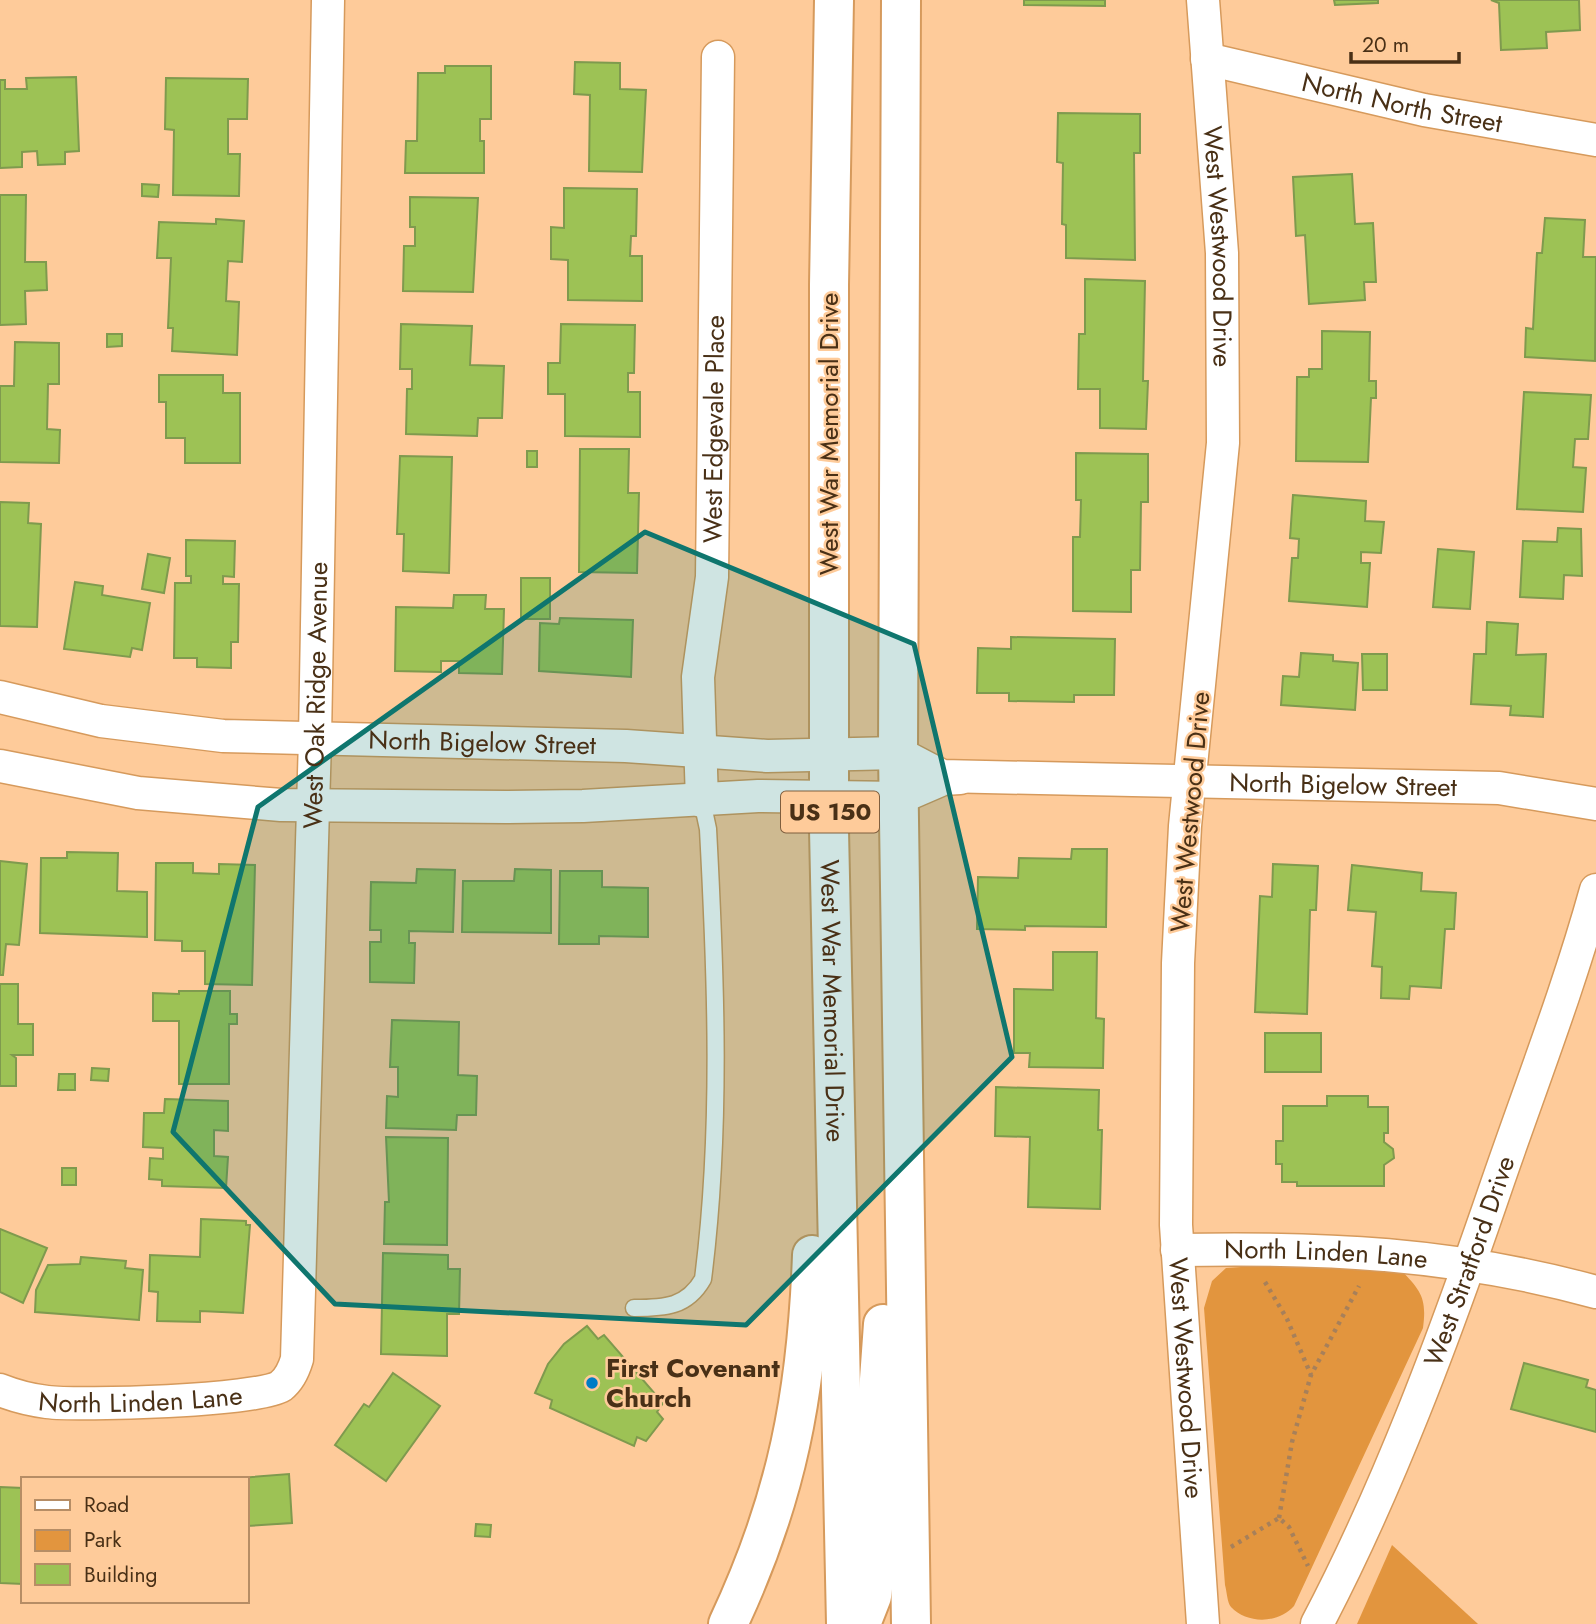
<svg xmlns="http://www.w3.org/2000/svg" width="1596" height="1624" viewBox="0 0 1596 1624" font-family="Jost,sans-serif">
  <rect width="100%" height="100%" fill="#fecb9a"/>
  <g fill="#e2953e">
    <path d="M 1256,1266 L 1401,1270 C 1421,1291 1427,1298 1423,1328 L 1294,1606 C 1278,1624 1247,1624 1231,1607 C 1227,1602 1227,1592 1225,1585 L 1204,1308 L 1212,1281 L 1226,1268 Z"/>
    <polygon points="1392,1545 1478,1624 1357,1624"/>
  </g>
  <g fill="#9dc255" stroke="#7f9a4e" stroke-width="2">
    <polygon points="1024,0 1105,0 1105,6 1024,5"/>
    <polygon points="1334,0 1378,0 1378,3 1335,5"/>
    <polygon points="1491,0 1579,0 1580,30 1546,32 1547,48 1501,50 1499,3"/>
    <polygon points="575,62 620,63 620,89 646,90 642,172 589,171 590,95 574,94"/>
    <polygon points="445,66 491,66 491,119 480,119 480,141 484,141 484,173 405,173 406,141 417,141 418,73 445,73"/>
    <polygon points="76,77 79,151 65,152 65,164 38,165 37,151 22,152 22,167 0,168 0,80 5,80 5,89 27,89 26,78"/>
    <polygon points="166,78 248,79 247,119 228,119 228,154 240,154 239,196 173,195 174,130 165,129"/>
    <polygon points="1058,113 1140,114 1140,153 1134,153 1135,260 1066,258 1066,225 1062,224 1063,163 1057,162"/>
    <polygon points="1352,174 1355,224 1373,223 1376,282 1364,282 1365,300 1309,304 1305,235 1296,236 1293,177"/>
    <polygon points="142,184 159,185 158,197 142,196"/>
    <polygon points="564,188 637,189 636,236 631,236 630,256 642,256 642,301 568,300 568,260 551,259 551,227 564,228"/>
    <polygon points="0,195 26,195 25,262 46,262 47,290 25,291 26,324 0,325"/>
    <polygon points="410,197 478,198 473,292 403,291 404,246 415,246 415,227 410,227"/>
    <polygon points="1545,218 1585,220 1583,257 1596,257 1595,361 1525,357 1526,328 1533,329 1537,253 1542,253"/>
    <polygon points="216,219 244,221 242,262 228,261 226,301 239,302 237,355 172,351 173,328 168,328 171,258 157,258 159,222 216,224"/>
    <polygon points="1085,279 1145,281 1143,381 1148,381 1146,429 1100,428 1100,389 1078,389 1079,334 1085,334"/>
    <polygon points="401,324 472,326 470,365 504,366 502,418 478,418 477,436 406,434 407,389 412,389 412,369 400,369"/>
    <polygon points="561,324 635,325 634,373 628,373 628,392 640,392 640,437 565,436 565,394 548,394 548,363 560,363"/>
    <polygon points="1322,331 1370,332 1369,381 1376,381 1376,398 1371,398 1368,462 1296,461 1297,377 1309,377 1309,369 1322,369"/>
    <polygon points="107,334 122,334 122,346 107,347"/>
    <polygon points="15,342 59,343 59,384 48,384 47,429 60,430 59,463 0,462 0,386 14,386"/>
    <polygon points="159,375 223,375 223,393 240,393 240,463 185,463 185,438 166,438 166,402 159,402"/>
    <polygon points="1524,392 1591,395 1588,439 1575,439 1573,467 1586,468 1583,512 1517,509"/>
    <polygon points="580,449 629,449 628,493 639,493 637,573 579,572"/>
    <rect x="527" y="451" width="10" height="16"/>
    <polygon points="1076,453 1148,454 1148,502 1141,502 1140,570 1131,570 1131,612 1073,611 1073,537 1080,537 1081,500 1076,500"/>
    <polygon points="400,456 452,457 449,573 403,571 404,534 397,534"/>
    <polygon points="1293,495 1366,501 1365,521 1384,522 1381,553 1361,552 1361,563 1370,563 1367,607 1289,601 1292,558 1298,558 1299,539 1290,538"/>
    <polygon points="0,502 29,503 28,523 41,524 37,627 0,626"/>
    <polygon points="1558,528 1581,529 1582,576 1564,575 1563,599 1520,597 1523,541 1557,542"/>
    <polygon points="186,540 235,541 234,577 223,576 223,584 239,584 238,642 231,642 231,668 197,667 197,658 174,658 175,583 191,583 191,576 186,576"/>
    <polygon points="1438,549 1474,552 1470,609 1433,607"/>
    <polygon points="148,554 170,558 164,593 142,589"/>
    <rect x="521" y="578" width="29" height="41"/>
    <polygon points="75,582 103,586 102,595 150,603 142,650 132,648 130,657 64,649"/>
    <polygon points="454,595 486,595 485,609 504,609 502,674 459,673 459,661 441,661 441,672 395,671 396,607 453,608"/>
    <polygon points="560,618 633,620 631,677 539,671 540,623 559,624"/>
    <polygon points="1487,622 1518,624 1516,655 1546,654 1543,717 1510,715 1511,706 1471,704 1474,654 1486,654"/>
    <polygon points="1011,637 1115,639 1114,695 1074,695 1074,702 1009,701 1009,693 977,693 978,648 1011,649"/>
    <polygon points="1301,653 1333,655 1333,661 1358,663 1355,710 1281,705 1283,676 1299,677"/>
    <polygon points="1362,654 1387,654 1387,690 1363,690"/>
    <polygon points="1072,849 1107,849 1106,927 1025,926 1025,930 977,929 978,877 1018,878 1019,858 1071,859"/>
    <polygon points="67,852 118,853 117,891 147,892 147,937 40,933 41,858 67,858"/>
    <polygon points="0,861 27,864 19,945 6,944 3,975 0,975"/>
    <polygon points="156,863 193,863 193,873 219,874 219,864 255,865 252,985 205,984 205,951 182,951 182,941 155,940"/>
    <polygon points="1273,864 1318,866 1316,910 1310,910 1307,1014 1255,1012 1260,896 1272,897"/>
    <polygon points="1352,865 1422,873 1421,891 1456,893 1454,929 1445,929 1441,988 1410,986 1409,999 1381,998 1382,967 1372,966 1376,912 1348,910"/>
    <polygon points="417,869 455,870 453,932 409,931 409,943 415,943 414,983 370,982 370,942 381,942 381,930 370,930 371,882 416,883"/>
    <polygon points="515,869 551,870 551,933 462,932 463,881 514,881"/>
    <polygon points="560,871 602,871 602,887 648,888 648,937 599,936 599,944 559,944"/>
    <polygon points="1053,952 1097,952 1096,1018 1104,1019 1103,1068 1029,1067 1030,1053 1014,1053 1014,989 1053,990"/>
    <polygon points="0,984 18,984 18,1024 33,1024 33,1055 12,1055 16,1058 16,1086 0,1086"/>
    <polygon points="179,991 230,991 230,1014 237,1014 237,1024 229,1024 229,1084 179,1084 179,1021 153,1021 153,993 179,994"/>
    <polygon points="392,1020 459,1022 458,1075 477,1076 476,1115 457,1115 456,1130 386,1128 387,1096 398,1097 398,1067 390,1067"/>
    <rect x="1265" y="1033" width="56" height="39"/>
    <polygon points="92,1068 109,1069 108,1081 91,1080"/>
    <polygon points="59,1074 75,1074 75,1090 58,1090"/>
    <polygon points="996,1087 1099,1090 1098,1130 1102,1130 1100,1209 1028,1207 1030,1137 995,1136"/>
    <polygon points="1327,1096 1368,1096 1368,1107 1388,1107 1388,1133 1384,1133 1384,1142 1393,1149 1394,1158 1384,1165 1384,1186 1297,1186 1297,1182 1282,1182 1282,1164 1276,1164 1276,1141 1283,1141 1283,1106 1327,1106"/>
    <polygon points="165,1099 228,1101 228,1131 214,1130 214,1156 228,1157 226,1188 162,1186 162,1180 149,1179 150,1158 163,1159 163,1148 143,1147 144,1113 164,1113"/>
    <polygon points="386,1137 448,1138 447,1245 384,1244 385,1202 389,1202"/>
    <rect x="62" y="1168" width="14" height="17"/>
    <polygon points="201,1219 246,1221 246,1225 250,1225 243,1313 200,1311 200,1322 157,1321 158,1292 149,1291 150,1255 200,1257"/>
    <polygon points="0,1229 47,1248 23,1303 0,1292"/>
    <polygon points="383,1253 448,1255 448,1269 460,1269 459,1314 447,1314 447,1356 381,1354"/>
    <polygon points="81,1257 126,1261 125,1268 143,1270 139,1320 35,1312 36,1290 48,1265 80,1264"/>
    <polygon points="587,1326 598,1339 604,1335 663,1403 657,1412 663,1419 646,1441 637,1437 634,1446 550,1408 552,1400 535,1393 548,1364 564,1344"/>
    <polygon points="1524,1363 1588,1380 1586,1387 1596,1390 1596,1432 1511,1409"/>
    <polygon points="393,1373 440,1406 386,1481 335,1445 364,1404 369,1407"/>
    <polygon points="289,1474 292,1523 247,1526 247,1479 227,1479"/>
    <polygon points="0,1487 23,1488 23,1584 0,1583"/>
    <polygon points="476,1524 491,1525 490,1537 475,1536"/>
  </g>
  <g fill="none" stroke-linecap="round" stroke-linejoin="round">
    <g stroke="#d69a5c" stroke-width="19">
      <path id="lane" d="M 634,1308 C 665,1308 687,1307 703,1279 C 722,1130 716,979 708,829 L 702,801"/>
    </g>
    <g stroke="#d69a5c" stroke-width="35">
      <g id="street">
        <path id="s1" d="M 1203,0 L 1222,253 L 1223,443 L 1185,826 L 1178,963 L 1176,1225 L 1203,1624"/>
        <path id="s2" d="M 1207,59 L 1424,110 L 1596,140"/>
        <path id="s3" d="M 0,697 L 101,721 L 223,736 L 626,746 L 767,756 L 898,753 L 942,776 L 1499,788 L 1596,804"/>
        <polyline points="0,766 138,793 281,805 506,807 583,806 758,796 899,798 943,779 960,778"/>
        <path id="s4" d="M 702,801 L 698,677 L 712,577 L 718,57"/>
        <path id="s5" d="M 1177,1250 C 1323,1247 1454,1253 1596,1292"/>
        <path id="s6" d="M 0,1390 C 15,1396 31,1400 47,1402 C 81,1406 257,1401 281,1386 C 290,1379 294,1369 297,1359 L 315,739 L 328,0"/>
        <path id="s7" d="M 1317,1624 C 1389,1487 1446,1333 1496,1187 C 1530,1088 1568,991 1596,890"/>
      </g>
    </g>
    <g stroke="#d69a5c" stroke-width="42">
      <g id="highway">
        <path id="s8" d="M 834,0 L 829,285 L 829,830 L 846,1624"/>
        <polyline points="901,0 898,753 911,1624"/>
        <path d="M 728,1624 C 787,1499 807,1393 812,1255"/>
        <polyline points="861,1624 872,1596 875,1572 878,1393 883,1324"/>
      </g>
    </g>
    <g stroke="#a7805a" stroke-width="4.5" stroke-dasharray="3.5 5" stroke-linecap="butt">
      <polyline points="1265,1282 1287,1319 1311,1375"/>
      <polyline points="1279,1518 1292,1442 1311,1375 1359,1286"/>
      <polyline points="1231,1547 1279,1518 1289,1527 1308,1566"/>
    </g>
    <use href="#lane" stroke="#fff" stroke-width="16"/>
    <use href="#street" stroke="#fff" stroke-width="32"/>
    <use href="#highway" stroke="#fff" stroke-width="38"/>
  </g>
  <path fill="#0f766e" fill-opacity="0.2" stroke="#0f766e" stroke-width="5" stroke-linejoin="round" d="M 645,532 L 914,644 L 1012,1057 L 746,1325 L 335,1304 L 173,1132 L 258,807 Z"/>
  <circle fill="#007cc5" stroke="#fecb9a" stroke-width="2.5" cx="592" cy="1383" r="7"/>
  <g text-anchor="middle" stroke-width="5" stroke-linejoin="round" paint-order="stroke">
    <rect fill="#fecb9a" stroke="#7f5e3e" stroke-width="2" x="781" y="791.5" width="98" height="41" rx="5"/>
    <g font-size="24" font-weight="bold" fill="#493016">
      <text x="830" y="820">US 150</text>
    </g>
    <g font-size="26" fill="#493016" stroke="#fecb9a">
      <text dy="9" stroke="none"><textPath href="#s2" startOffset="200">North North Street</textPath></text>
      <text dy="9" stroke="none"><textPath href="#s1" startOffset="247">West Westwood Drive</textPath></text>
      <text dy="9" stroke="none"><textPath href="#s4" startOffset="373">West Edgevale Place</textPath></text>
      <text transform="translate(829 434) rotate(-90)" y="9">West War Memorial Drive</text>
      <text dy="9" stroke="none"><textPath href="#s6" startOffset="980">West Oak Ridge Avenue</textPath></text>
      <text dy="9" stroke="none"><textPath href="#s3" startOffset="486">North Bigelow Street</textPath></text>
      <text dy="9" stroke="none"><textPath href="#s3" startOffset="1353">North Bigelow Street</textPath></text>
      <text transform="translate(1190 812) rotate(-85)" y="9">West Westwood Drive</text>
      <text dy="9" stroke="none"><textPath href="#s8" startOffset="1001">West War Memorial Drive</textPath></text>
      <text dy="9" stroke="none"><textPath href="#s5" startOffset="149">North Linden Lane</textPath></text>
      <text dy="9" stroke="none"><textPath href="#s7" startOffset="394">West Stratford Drive</textPath></text>
      <text dy="9" stroke="none"><textPath href="#s1" startOffset="1381">West Westwood Drive</textPath></text>
      <text dy="9" stroke="none"><textPath href="#s6" startOffset="142">North Linden Lane</textPath></text>
    </g>
    <g font-size="26" font-weight="bold" fill="#493016" stroke="#fecb9a" text-anchor="start">
      <text x="606" y="1377">First Covenant<tspan x="606" dy="30">Church</tspan></text>
    </g>
  </g>
  <rect x="21" y="1477" width="228" height="126" fill="#fecb9a" stroke="#b68d65" stroke-width="2"/>
  <rect x="35" y="1500" width="35" height="10" fill="#ffffff" stroke="#b68d65" stroke-width="2"/>
  <text x="84" y="1512" font-size="21" fill="#493016">Road</text>
  <rect x="35" y="1530" width="35" height="21" fill="#e2953e" stroke="#b68d65" stroke-width="2"/>
  <text x="84" y="1547" font-size="21" fill="#493016">Park</text>
  <rect x="35" y="1564" width="35" height="21" fill="#9dc255" stroke="#b68d65" stroke-width="2"/>
  <text x="84" y="1582" font-size="21" fill="#493016">Building</text>
  <path d="M1351 52v10h108v-10" fill="none" stroke="#493016" stroke-width="3.5"/>
  <text x="1362" y="52" font-size="21" fill="#493016" stroke="#fecb9a" stroke-width="5" paint-order="stroke">20 m</text>
</svg>
